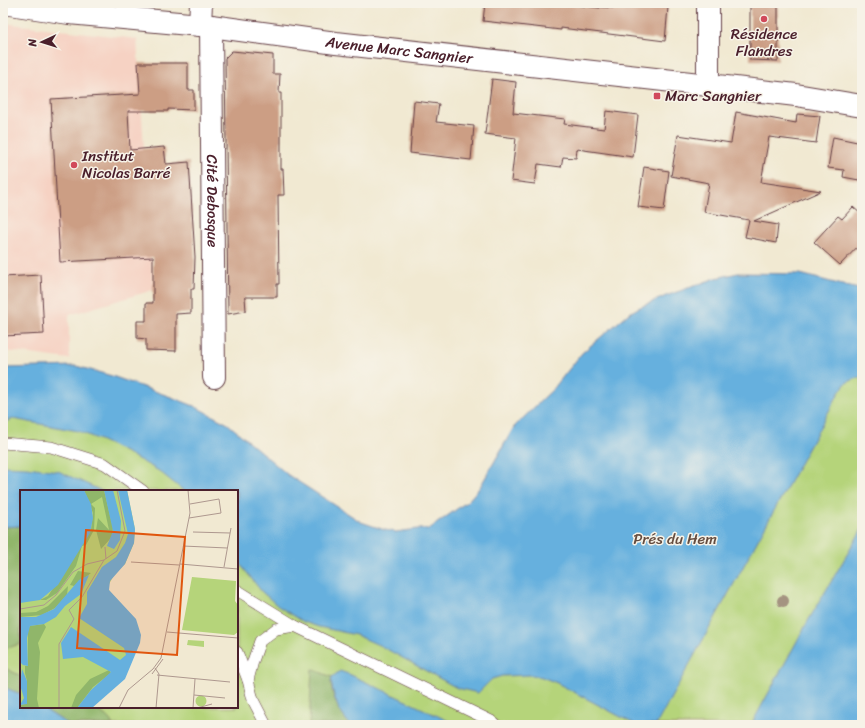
<svg xmlns="http://www.w3.org/2000/svg" width="865" height="728" viewBox="0 0 865 728" font-family="Sriracha,sans-serif">
  <rect width="100%" height="100%" fill="#f7f3e8"/>
  <filter id="ink" filterUnits="userSpaceOnUse"><feTurbulence type="fractalNoise" baseFrequency=".025" numOctaves="2"/><feDisplacementMap in="SourceGraphic" scale="8" xChannelSelector="R" yChannelSelector="G"/><feConvolveMatrix kernelMatrix="1 2 1 2 8 2 1 2 1" color-interpolation-filters="sRGB"/></filter>
  <filter id="wash" filterUnits="userSpaceOnUse"><feTurbulence type="fractalNoise" baseFrequency=".012" numOctaves="4" result="noise"/><feDisplacementMap in="SourceGraphic" scale="16" xChannelSelector="R" yChannelSelector="G"/><feGaussianBlur stdDeviation="0.9" result="paint"/><feColorMatrix in="noise" values="0 0 0 0 0 0 0 0 0 0 0 0 0 0 0 0 0 1.4 0 .05"/><feComposite in="paint" operator="in"/></filter>
  <g filter="url(#wash)">
    <rect width="100%" height="100%" fill="#f1e9d2"/>
    <polygon fill="#f6d2c3" points="3,23 137,39 153,290 69,315 69,359 15,352 3,351"/>
    <path fill="#b5d47a" stroke="#807a52" fill-rule="evenodd" d="M 862,299 L 862,725 L 3,725 L 3,368 L 300,490 L 373,535 L 416,540 ZM 21,491 L 237,491 L 237,707 L 21,707 Z"/>
    <g fill="#90b66a" stroke="#6d6a4a">
      <polygon points="16,526 21,526 21,644 3,649 3,527"/>
      <polygon points="3,667 21,676 21,694 3,687"/>
      <path d="M 312,669 L 332,677 C 328,692 341,713 350,725 L 309,725 Z"/>
      <path d="M 41,707 C 64,707 101,701 113,725 L 69,725 Z"/>
    </g>
    <g fill="#66b0de" stroke="#586884">
      <polygon points="738,273 800,274 862,290 862,376 846,383 840,391 656,725 636,725 557,683 542,677 532,675 502,676 492,679 478,693 457,688 381,646 356,635 319,627 304,622 278,606 262,592 237,560 237,491 184,491 159,471 127,453 100,440 78,431 13,419 3,423 3,368 76,366 112,376 171,397 194,406 228,424 288,475 361,522 385,530 396,532 418,529 429,529 468,501 480,487 514,427 554,388 582,353 628,314 638,308 666,296 716,278"/>
      <polygon points="3,466 27,467 58,471 102,491 21,491 21,526 3,527"/>
      <polygon points="862,529 862,725 751,725 808,621"/>
      <polygon points="340,671 351,675 457,725 350,725 339,710 334,696 331,682 332,677"/>
      <polygon points="3,687 21,694 21,707 41,707 69,725 3,725"/>
    </g>
    <g id="blocks">
      <g fill="#cc9e84">
        <polygon points="485,3 554,3 600,8 600,7 613,8 613,5 624,6 624,3 630,3 668,7 665,41 561,28 561,30 483,21"/>
        <polygon points="750,3 778,3 778,61 750,60"/>
        <polygon points="232,51 273,55 273,74 280,74 279,93 281,93 281,169 283,169 284,195 278,195 279,284 277,284 277,297 245,297 246,311 228,314 225,58"/>
        <polygon points="138,63 188,63 188,90 194,90 194,110 168,109 168,111 128,111 130,150 164,147 166,164 189,162 195,257 194,289 191,289 191,313 176,314 176,351 146,350 146,339 137,338 137,321 146,321 146,303 153,303 153,257 60,262 51,99 140,94"/>
        <polygon points="492,79 516,82 513,113 565,119 564,124 604,129 606,111 638,115 633,157 577,149 576,158 563,157 561,167 538,164 535,184 511,181 516,138 485,134"/>
        <polygon points="414,101 439,104 436,122 474,126 471,160 410,153"/>
        <polygon points="736,112 796,123 797,114 820,116 816,143 769,137 761,182 821,191 754,221 778,225 776,243 745,237 749,220 704,212 709,183 671,176 678,135 731,143"/>
        <polygon points="833,137 862,143 862,166 859,180 843,177 844,170 828,168"/>
        <polygon points="644,167 669,171 664,210 638,207"/>
        <polygon points="853,207 862,215 862,242 840,265 814,242 838,216 842,219"/>
        <polygon points="41,275 44,334 3,336 3,277"/>
      </g>
    </g>
  </g>
  <g filter="url(#ink)">
    <use href="#blocks" fill-opacity="0" stroke="#633d44" stroke-width="1"/>
    <g fill="none" stroke-linecap="round" stroke-linejoin="round">
      <g stroke="#633d44" stroke-width="12">
        <g id="lane">
          <polyline points="3,443 51,447 105,464 143,491"/>
          <polyline points="237,590 295,626 491,721 496,725"/>
          <polyline points="237,652 248,680 253,700 266,725"/>
          <polyline points="248,680 253,661 260,641 276,629 295,626"/>
        </g>
      </g>
      <g stroke="#633d44" stroke-width="24">
        <g id="street">
          <path id="s1" d="M 3,3 L 69,13 L 211,26 L 336,43 L 726,87 L 796,95 L 862,106"/>
          <polyline points="200,25 201,3"/>
          <path id="s2" d="M 211,26 L 214,377"/>
          <polyline points="708,85 708,3"/>
        </g>
      </g>
      <use href="#lane" stroke="#fff" stroke-width="11"/>
      <use href="#street" stroke="#fff" stroke-width="22"/>
    </g>
    <circle fill="#a49381" cx="783" cy="601" r="6"/>
  </g>
  <g fill="#d1495b" stroke="#f7f3e8" stroke-width="1.5">
    <circle cx="764" cy="19" r="4"/>
    <rect x="653" y="92" width="8" height="8" rx="2"/>
    <circle cx="74" cy="165" r="4"/>
  </g>
  <g text-anchor="middle" stroke-width="3" stroke-linejoin="round" paint-order="stroke">
    <g font-size="15" fill="#4a1f2b" stroke="#f7f3e8" text-anchor="start">
      <text x="764" y="39" text-anchor="middle">Résidence<tspan x="764" dy="17">Flandres</tspan></text>
      <text x="665" y="101">Marc Sangnier</text>
      <text x="82" y="161">Institut<tspan x="82" dy="17">Nicolas Barré</tspan></text>
    </g>
    <g font-size="15" fill="#4a1f2b" stroke="#f7f3e8">
      <text dy="5" stroke="none"><textPath href="#s1" startOffset="399">Avenue Marc Sangnier</textPath></text>
      <text dy="5" stroke="none"><textPath href="#s2" startOffset="175">Cité Debosque</textPath></text>
    </g>
    <g font-size="15" fill="#654c3f" stroke="#f7f3e8">
      <text x="675" y="544">Prés du Hem</text>
    </g>
  </g>
  <g transform="translate(20 490)">
    <rect width="218" height="218" fill="#f1e9d2"/>
    <path d="M 0,0 L 107,0 L 115,39 L 114,53 L 105,74 L 95,83 L 87,98 L 117,133 L 98,193 L 70,218 L 0,218 ZM 172,87 L 216,91 L 215,111 L 218,115 L 218,142 L 214,145 L 162,140 ZM 168,150 L 184,151 L 184,157 L 167,155 ZM175.5 211a5.5 5.5 0 1 1 11 0a5.5 5.5 0 1 1-11 0Z" fill="#b5d47a"/>
    <path d="M 64,0 L 84,0 L 93,38 L 92,47 L 81,59 L 76,40 L 78,28 L 89,40 L 82,7 L 71,14 L 75,18 L 74,40 L 66,55 L 62,56 L 56,76 L 37,103 L 26,110 L 20,110 L 28,106 L 71,40 L 73,23 ZM 58,81 L 71,83 L 54,96 L 50,95 ZM 48,96 L 47,105 L 35,118 L 22,125 L 0,127 L 0,123 L 16,122 L 28,116 ZM 24,134 L 26,137 L 18,153 L 20,162 L 17,209 L 19,218 L 0,218 L 0,215 L 5,214 L 7,191 L 5,183 L 5,176 L 8,176 L 8,139 L 10,136 ZM 89,180 L 91,183 L 73,197 L 57,218 L 51,218 L 56,205 L 70,189 Z" fill="#90b66a"/>
    <path d="M 0,0 L 64,0 L 71,14 L 73,28 L 70,43 L 38,95 L 20,110 L 0,113 ZM 84,0 L 93,0 L 101,31 L 100,50 L 94,59 L 87,56 L 93,41 ZM 98,0 L 107,0 L 115,39 L 114,53 L 105,74 L 90,91 L 89,100 L 116,129 L 121,145 L 120,153 L 105,189 L 72,218 L 57,218 L 71,200 L 91,182 L 63,167 L 43,169 L 41,153 L 51,137 L 100,170 L 106,165 L 104,158 L 59,128 L 67,114 L 67,102 L 82,77 L 96,67 L 105,53 L 108,44 ZM 69,85 L 61,104 L 45,116 L 36,127 L 24,134 L 10,136 L 7,148 L 8,176 L 3,175 L 0,172 L 0,127 L 16,127 L 34,119 L 59,90 ZM 2,179 L 7,191 L 7,214 L 0,215 L 4,208 L 0,195 Z" fill="#66b0de"/>
    <path fill="none" stroke="#ae988f" stroke-width="1" d="M 169,28 L 201,23 L 199,9 L 170,14M 173,42 L 210,43M 163,56 L 207,58M 85,57 L 86,69M 111,72 L 159,75M 160,74 L 218,79M 204,77 L 211,38M 0,119 L 24,115 L 36,105 L 53,82 L 67,74 L 84,70 L 97,61 L 105,41 L 97,0M 147,142 L 218,148M 135,178 L 139,184 L 136,218M 132,184 L 143,169M 137,185 L 210,192M 174,205 L 205,208M 39,218 L 39,154 L 54,129 L 49,120 L 62,107 L 84,70M 99,218 L 108,200 L 133,179 L 141,168 L 170,23 L 168,0M 173,218 L 175,189M 177,218 L 192,214"/>
    <path fill="#e0560e" fill-opacity="0.15" stroke="#e0560e" stroke-width="2" d="M 66,40 L 165,47 L 157,165 L 57,158 Z"/>
    <rect width="218" height="218" fill="none" stroke="#4a1f2b" stroke-width="2"/>
  </g>
  <rect width="865" height="728" fill="none" stroke="#f7f3e8" stroke-width="16"/>
  <g transform="translate(42 42) rotate(266)" stroke="#f7f3e8" stroke-width="3" paint-order="stroke">
  <path d="M0-3L7 15L0 10L-7 15Z" fill="#4a1f2b"/>
  <text y="-6" font-size="11" font-weight="bold" text-anchor="middle" fill="#4a1f2b">N</text>
  </g>
</svg>
